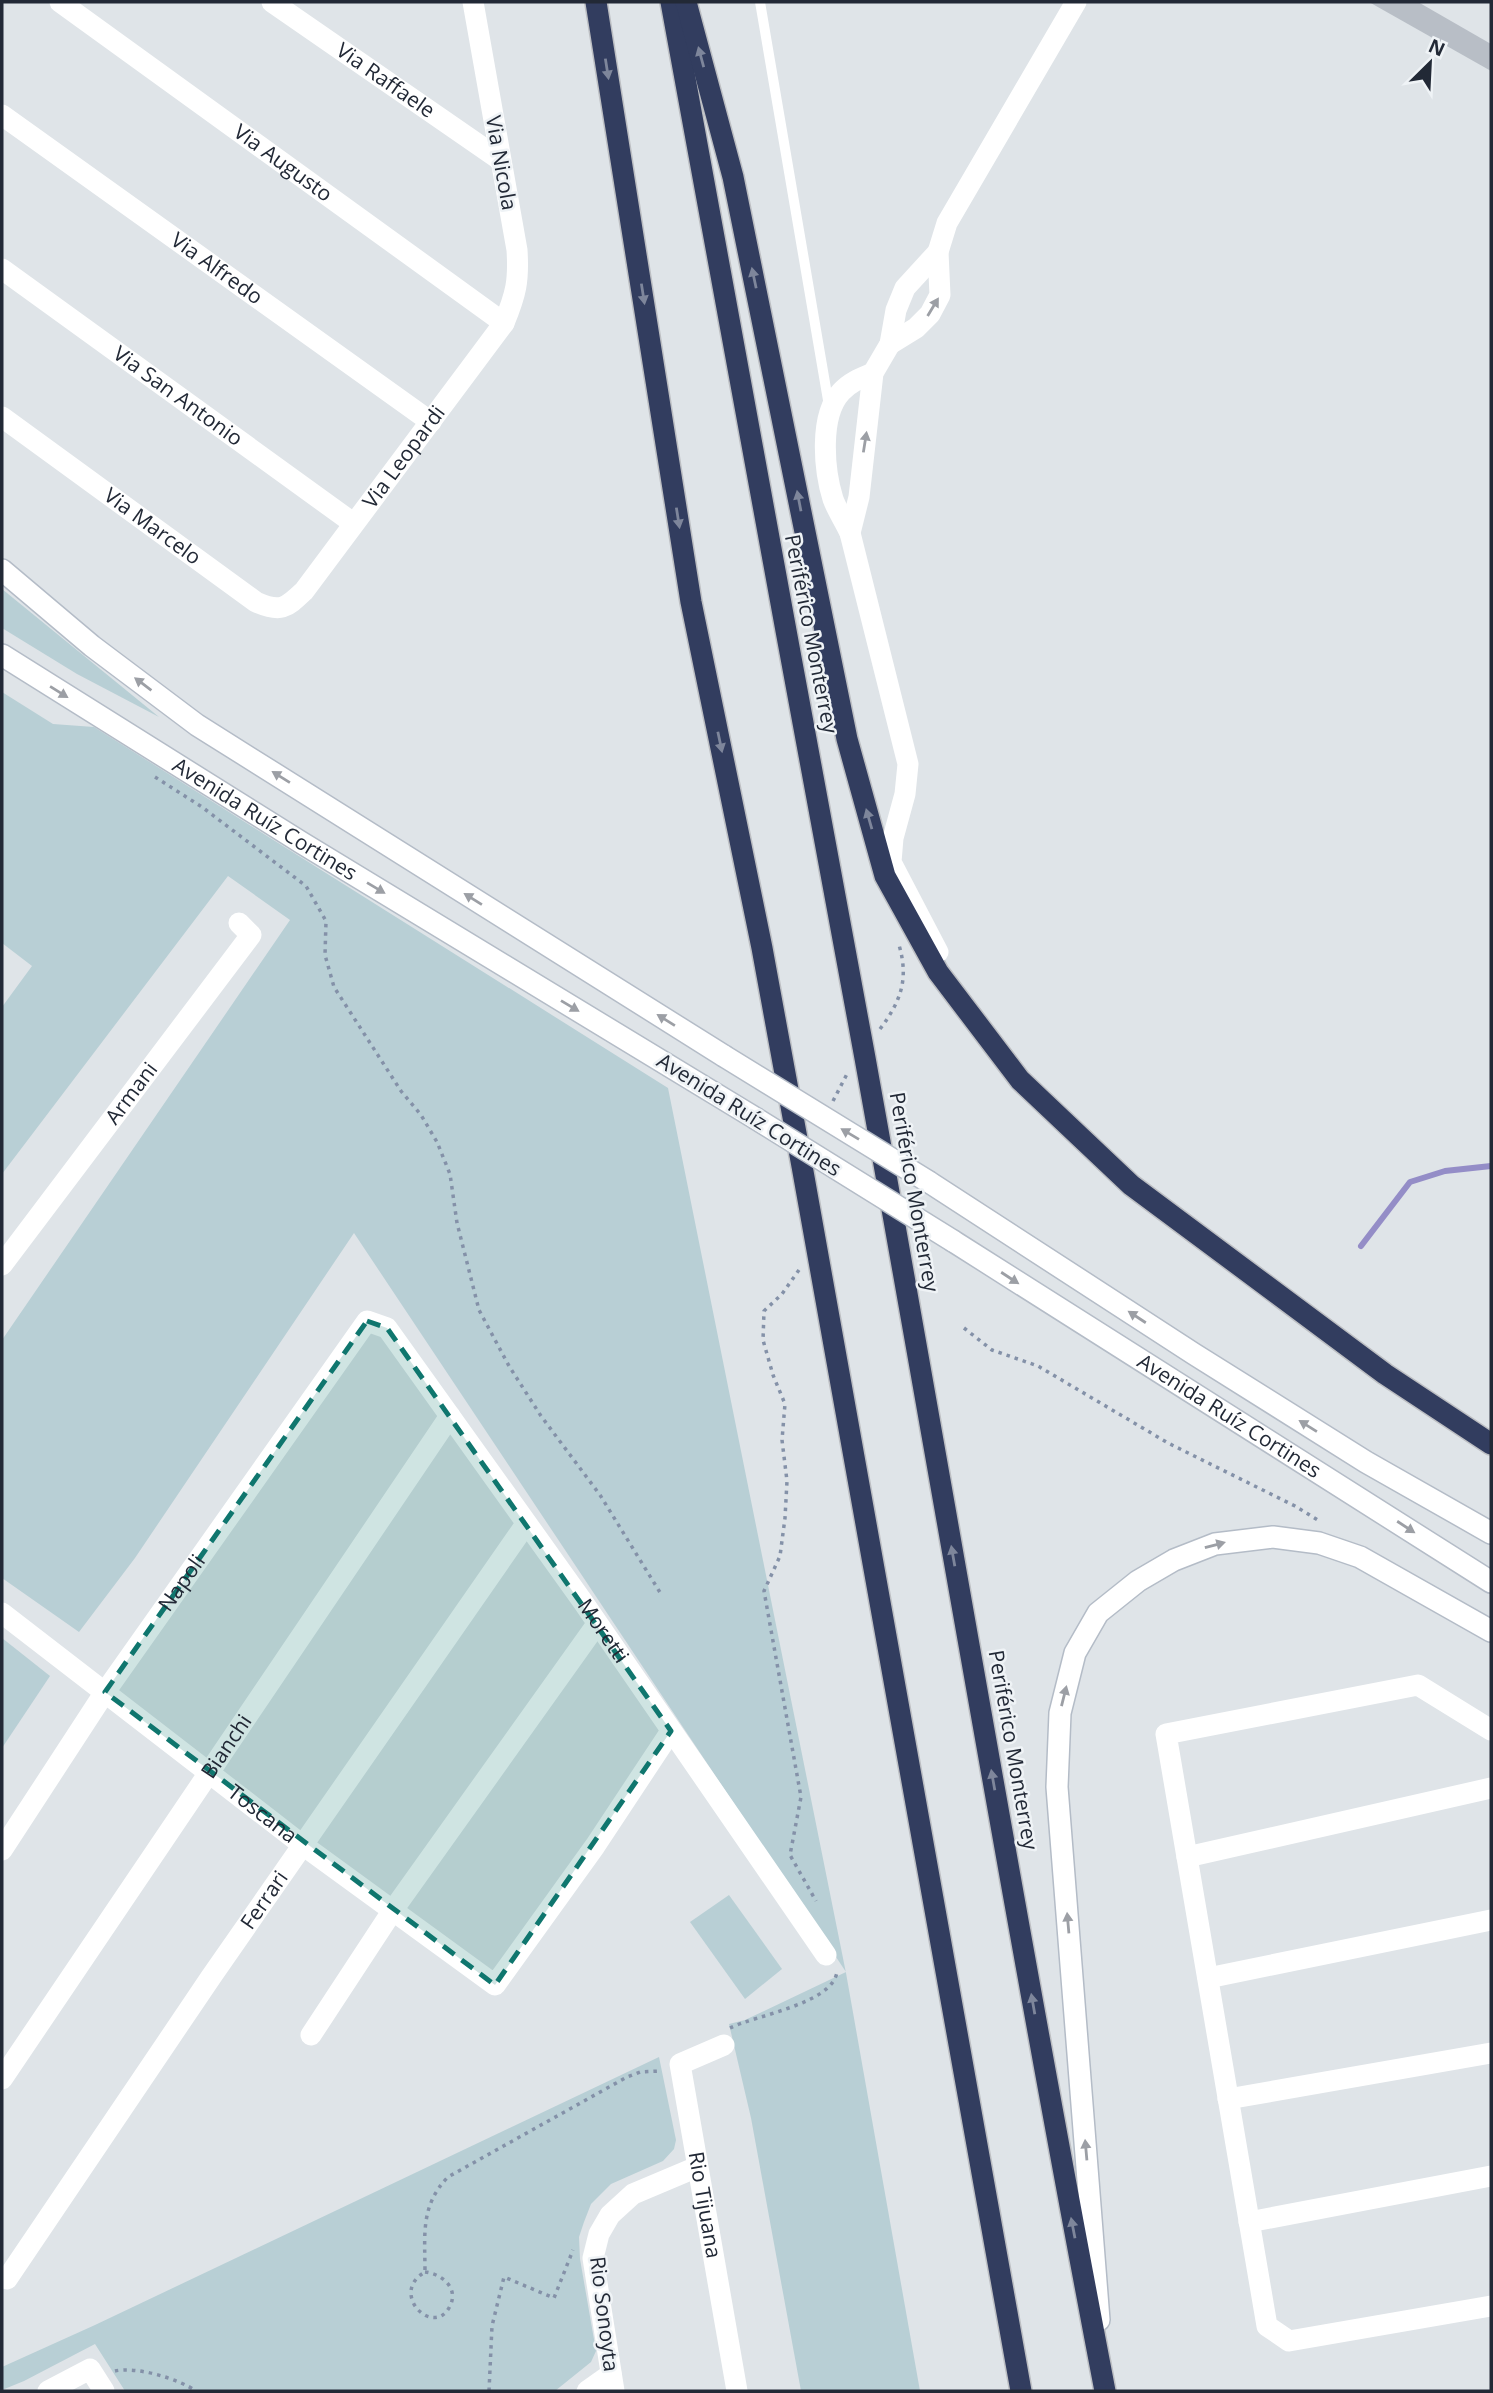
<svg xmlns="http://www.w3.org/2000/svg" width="1493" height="2393" viewBox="0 0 1493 2393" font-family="'Open Sans',sans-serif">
  <rect width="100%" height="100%" fill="#dfe4e8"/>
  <g fill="#b8cfd5">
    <polygon points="2,589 159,717 77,674 2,628"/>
    <polygon points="2,692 53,724 94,727 668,1088 846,1973 920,2391 801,2391 751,2118 729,2024 745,2020 846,1972 354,1233 135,1558 79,1632 2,1578 2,1340 290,920 228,876 2,1174 2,1007 32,966 2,943"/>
    <polygon points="2,1638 50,1676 2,1748"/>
    <polygon points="729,1895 782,1969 745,1999 690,1922"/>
    <polygon points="659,2057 676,2140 674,2149 663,2161 611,2184 591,2204 584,2222 579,2237 580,2259 596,2351 591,2362 555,2391 125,2391 95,2344 24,2381 2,2390 2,2367 95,2325"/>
  </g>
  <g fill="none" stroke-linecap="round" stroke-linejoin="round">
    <polyline stroke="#948dc7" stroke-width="6" points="1361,1246 1410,1182 1445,1171 1491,1166"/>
  </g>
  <polygon fill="#b8bec6" points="1369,2 1418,2 1491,44 1491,71"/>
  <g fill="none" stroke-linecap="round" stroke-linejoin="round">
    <g stroke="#b4bcc7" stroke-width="24">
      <g id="secondary">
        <polyline points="2,570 92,646 197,725 724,1056"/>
        <path id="s12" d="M 2,655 L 302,843 L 755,1118"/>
        <polyline points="929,1182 1194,1354 1366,1462 1491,1533"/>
        <path id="s13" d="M 953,1241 L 1491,1582"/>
        <polyline points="1099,2320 1057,1787 1060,1713 1075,1653 1098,1613 1138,1581 1174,1560 1215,1544 1273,1537 1319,1543 1360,1557 1491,1631"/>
      </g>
    </g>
    <g stroke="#bdbfc3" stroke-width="24">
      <g id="highway">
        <polyline points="596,2 691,602 762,948 802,1166 1021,2391"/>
        <path d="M 671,2 C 733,354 801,706 865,1058 C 945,1502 1020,1948 1105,2391"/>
        <polyline points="686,2 733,177 847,739 885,876 938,972 1020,1080 1131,1185 1385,1374 1491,1444"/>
      </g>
    </g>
    <g stroke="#8491a8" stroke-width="3.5" stroke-dasharray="3.5 5" stroke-linecap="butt">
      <polyline points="155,777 202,807 306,886 326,921 325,955 334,987 401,1091 421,1115 437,1142 450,1174 457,1223 479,1310 509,1366 541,1416 600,1495 661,1594"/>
      <path d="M 880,1029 C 901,1001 909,979 899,945"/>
      <polyline points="833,1101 847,1074"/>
      <polyline points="799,1270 782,1294 764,1311 763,1340 773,1375 785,1404 782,1440 787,1481 785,1518 780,1556 764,1591 801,1797 790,1855 816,1901"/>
      <polyline points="964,1328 992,1350 1038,1366 1168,1443 1295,1506 1321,1522"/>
      <path d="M 730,2028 C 756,2015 832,2004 837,1972"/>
      <path d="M 425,2272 C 442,2274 459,2288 450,2306 C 434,2339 388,2293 425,2272 C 425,2235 420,2206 448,2177 L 627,2077 L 640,2072 L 661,2071"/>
      <path d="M 115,2371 C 136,2366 179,2379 196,2391"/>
      <polyline points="489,2391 492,2326 504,2277 554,2298 573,2250"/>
    </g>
    <polyline stroke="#fff" stroke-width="10" points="760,2 829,406"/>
    <g stroke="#fff" stroke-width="21">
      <path id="s1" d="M 60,2 L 504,323"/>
      <path id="s2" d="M 272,2 L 499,159"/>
      <path id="s3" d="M 2,115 L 431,422"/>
      <path id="s4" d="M 2,269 L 353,523"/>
      <polyline points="890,344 916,328 930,314 940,295 938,252 947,223 1076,2"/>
      <path d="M 873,373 C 861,378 850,382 841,392 C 819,416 824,470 833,499 C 837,510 845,522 850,533 L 908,764 L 905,794 L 893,838 L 891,862 L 938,952"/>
      <path id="s5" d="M 2,417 L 256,602 C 281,613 286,608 304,591 L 504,323 C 516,294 519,281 517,250 L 473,2"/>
      <polyline points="850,533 859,497 873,373 890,344 896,310 905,288 938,252"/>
      <path id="s6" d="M 2,1265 L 251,935 L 239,923"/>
      <path id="s7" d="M 2,1613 L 296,1840 L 495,1985 L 595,1846 L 671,1731"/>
      <polyline points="1491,1730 1418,1685 1166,1734 1267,2326 1289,2341 1491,2306"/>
      <path id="s8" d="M 2,1850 L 105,1692 L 367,1321 L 387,1328 L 583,1602 L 826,1955"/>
      <polyline points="1187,1857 1491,1788"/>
      <polyline points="1208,1978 1491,1920"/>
      <polyline points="311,2035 393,1910 597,1624"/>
      <path id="s9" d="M 724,2045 L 680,2064 L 737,2391"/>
      <path id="s10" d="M 2,2079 L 450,1416"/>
      <polyline points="1228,2099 1491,2053"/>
      <polyline points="1249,2222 1491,2176"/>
      <path id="s11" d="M 7,2279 L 211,1977 L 526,1524"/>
      <polyline points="48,2391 90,2369 104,2391"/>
      <polyline points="587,2391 611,2374"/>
      <polyline points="614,2391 593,2258 599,2234 610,2215 633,2194 697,2167"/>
    </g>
    <use href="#secondary" stroke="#fff" stroke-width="21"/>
    <use href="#highway" stroke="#323d5f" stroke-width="21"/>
    <g stroke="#b4bcc7" stroke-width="24" stroke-linecap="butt">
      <g id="secondary-bridge">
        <polyline points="724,1056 929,1182"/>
        <polyline points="755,1118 953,1241"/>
      </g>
    </g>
    <use href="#secondary-bridge" stroke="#fff" stroke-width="21"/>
  </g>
  <defs><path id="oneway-solid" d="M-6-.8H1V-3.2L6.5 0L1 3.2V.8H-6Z" transform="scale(1.75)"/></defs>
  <g fill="#7e869b">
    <use href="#oneway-solid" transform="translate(701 57) rotate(-105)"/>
    <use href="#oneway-solid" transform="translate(607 69) rotate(81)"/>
    <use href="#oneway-solid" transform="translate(754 278) rotate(-102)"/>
    <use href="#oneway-solid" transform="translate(643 294) rotate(81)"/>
    <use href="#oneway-solid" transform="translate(799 501) rotate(-101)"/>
    <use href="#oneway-solid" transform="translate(678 518) rotate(81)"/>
    <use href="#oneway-solid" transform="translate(720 742) rotate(78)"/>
    <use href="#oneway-solid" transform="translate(869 819) rotate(-106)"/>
    <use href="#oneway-solid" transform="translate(953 1556) rotate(-100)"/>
    <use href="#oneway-solid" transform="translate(993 1780) rotate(-100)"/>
    <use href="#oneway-solid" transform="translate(1033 2004) rotate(-100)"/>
    <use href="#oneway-solid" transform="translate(1073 2228) rotate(-101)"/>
  </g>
  <g fill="#9c9fa5">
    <use href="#oneway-solid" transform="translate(933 307) rotate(-59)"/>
    <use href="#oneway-solid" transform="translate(865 442) rotate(-81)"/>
    <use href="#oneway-solid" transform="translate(143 684) rotate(-143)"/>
    <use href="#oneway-solid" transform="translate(59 692) rotate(32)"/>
    <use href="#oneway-solid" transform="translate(281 777) rotate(-148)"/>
    <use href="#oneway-solid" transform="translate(376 888) rotate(31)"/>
    <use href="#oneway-solid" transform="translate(473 899) rotate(-148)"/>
    <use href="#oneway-solid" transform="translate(570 1006) rotate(31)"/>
    <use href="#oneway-solid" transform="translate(666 1020) rotate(-148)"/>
    <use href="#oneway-solid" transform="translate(850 1134) rotate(-149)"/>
    <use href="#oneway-solid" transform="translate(1010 1278) rotate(33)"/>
    <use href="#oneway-solid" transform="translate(1137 1317) rotate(-147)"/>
    <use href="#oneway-solid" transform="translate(1308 1426) rotate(-148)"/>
    <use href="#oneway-solid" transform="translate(1406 1527) rotate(33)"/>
    <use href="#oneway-solid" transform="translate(1215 1545) rotate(-15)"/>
    <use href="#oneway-solid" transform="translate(1064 1696) rotate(-76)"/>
    <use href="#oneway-solid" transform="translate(1068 1923) rotate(-95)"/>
    <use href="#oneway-solid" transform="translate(1086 2150) rotate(-95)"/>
  </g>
  <path fill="#0f766e" fill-opacity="0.2" stroke="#0f766e" stroke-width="5" stroke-dasharray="14 9" stroke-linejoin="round" d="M 367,1321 L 387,1328 L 671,1731 L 495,1985 L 105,1692 Z"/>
  <g text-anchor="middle" stroke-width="5" stroke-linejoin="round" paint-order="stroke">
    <g font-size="21" fill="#222936" stroke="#eff3f6">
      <text dy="7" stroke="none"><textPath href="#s2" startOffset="138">Via Raffaele</textPath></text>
      <text dy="7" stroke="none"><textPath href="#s1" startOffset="275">Via Augusto</textPath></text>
      <text transform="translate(501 163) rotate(80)" y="7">Via Nicola</text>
      <text dy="7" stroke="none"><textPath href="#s3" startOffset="264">Via Alfredo</textPath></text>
      <text dy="7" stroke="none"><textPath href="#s4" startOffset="217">Via San Antonio</textPath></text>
      <text dy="7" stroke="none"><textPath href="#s5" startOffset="536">Via Leopardi</textPath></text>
      <text dy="7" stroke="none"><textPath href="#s5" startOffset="186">Via Marcelo</textPath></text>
      <text transform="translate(811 634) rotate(79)" y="7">Periférico Monterrey</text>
      <text dy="7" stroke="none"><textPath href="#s12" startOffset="310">Avenida Ruíz Cortines</textPath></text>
      <text dy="7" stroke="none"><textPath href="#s6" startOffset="215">Armani</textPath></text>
      <text transform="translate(749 1115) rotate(32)" y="7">Avenida Ruíz Cortines</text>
      <text transform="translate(914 1192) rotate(80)" y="7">Periférico Monterrey</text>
      <text dy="7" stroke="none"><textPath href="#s13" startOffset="327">Avenida Ruíz Cortines</textPath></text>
      <text dy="7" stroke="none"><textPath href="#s8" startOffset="322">Napoli</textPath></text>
      <text dy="7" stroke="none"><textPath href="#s8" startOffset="1036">Moretti</textPath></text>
      <text dy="7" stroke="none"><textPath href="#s10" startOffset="401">Bianchi</textPath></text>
      <text transform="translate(1013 1750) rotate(80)" y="7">Periférico Monterrey</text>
      <text dy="7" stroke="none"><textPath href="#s7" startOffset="329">Toscana</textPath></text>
      <text dy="7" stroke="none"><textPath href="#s11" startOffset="458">Ferrari</textPath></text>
      <text dy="7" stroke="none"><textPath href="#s9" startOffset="191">Rio Tijuana</textPath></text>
      <text transform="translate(604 2314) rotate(83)" y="7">Rio Sonoyta</text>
    </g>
  </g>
  <rect width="1493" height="2393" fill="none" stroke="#222936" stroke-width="7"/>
  <g transform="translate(1430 63) rotate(24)" stroke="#eff3f6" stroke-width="5" paint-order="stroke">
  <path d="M0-5L12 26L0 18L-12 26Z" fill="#222936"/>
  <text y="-10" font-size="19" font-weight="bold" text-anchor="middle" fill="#222936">N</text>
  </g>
</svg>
